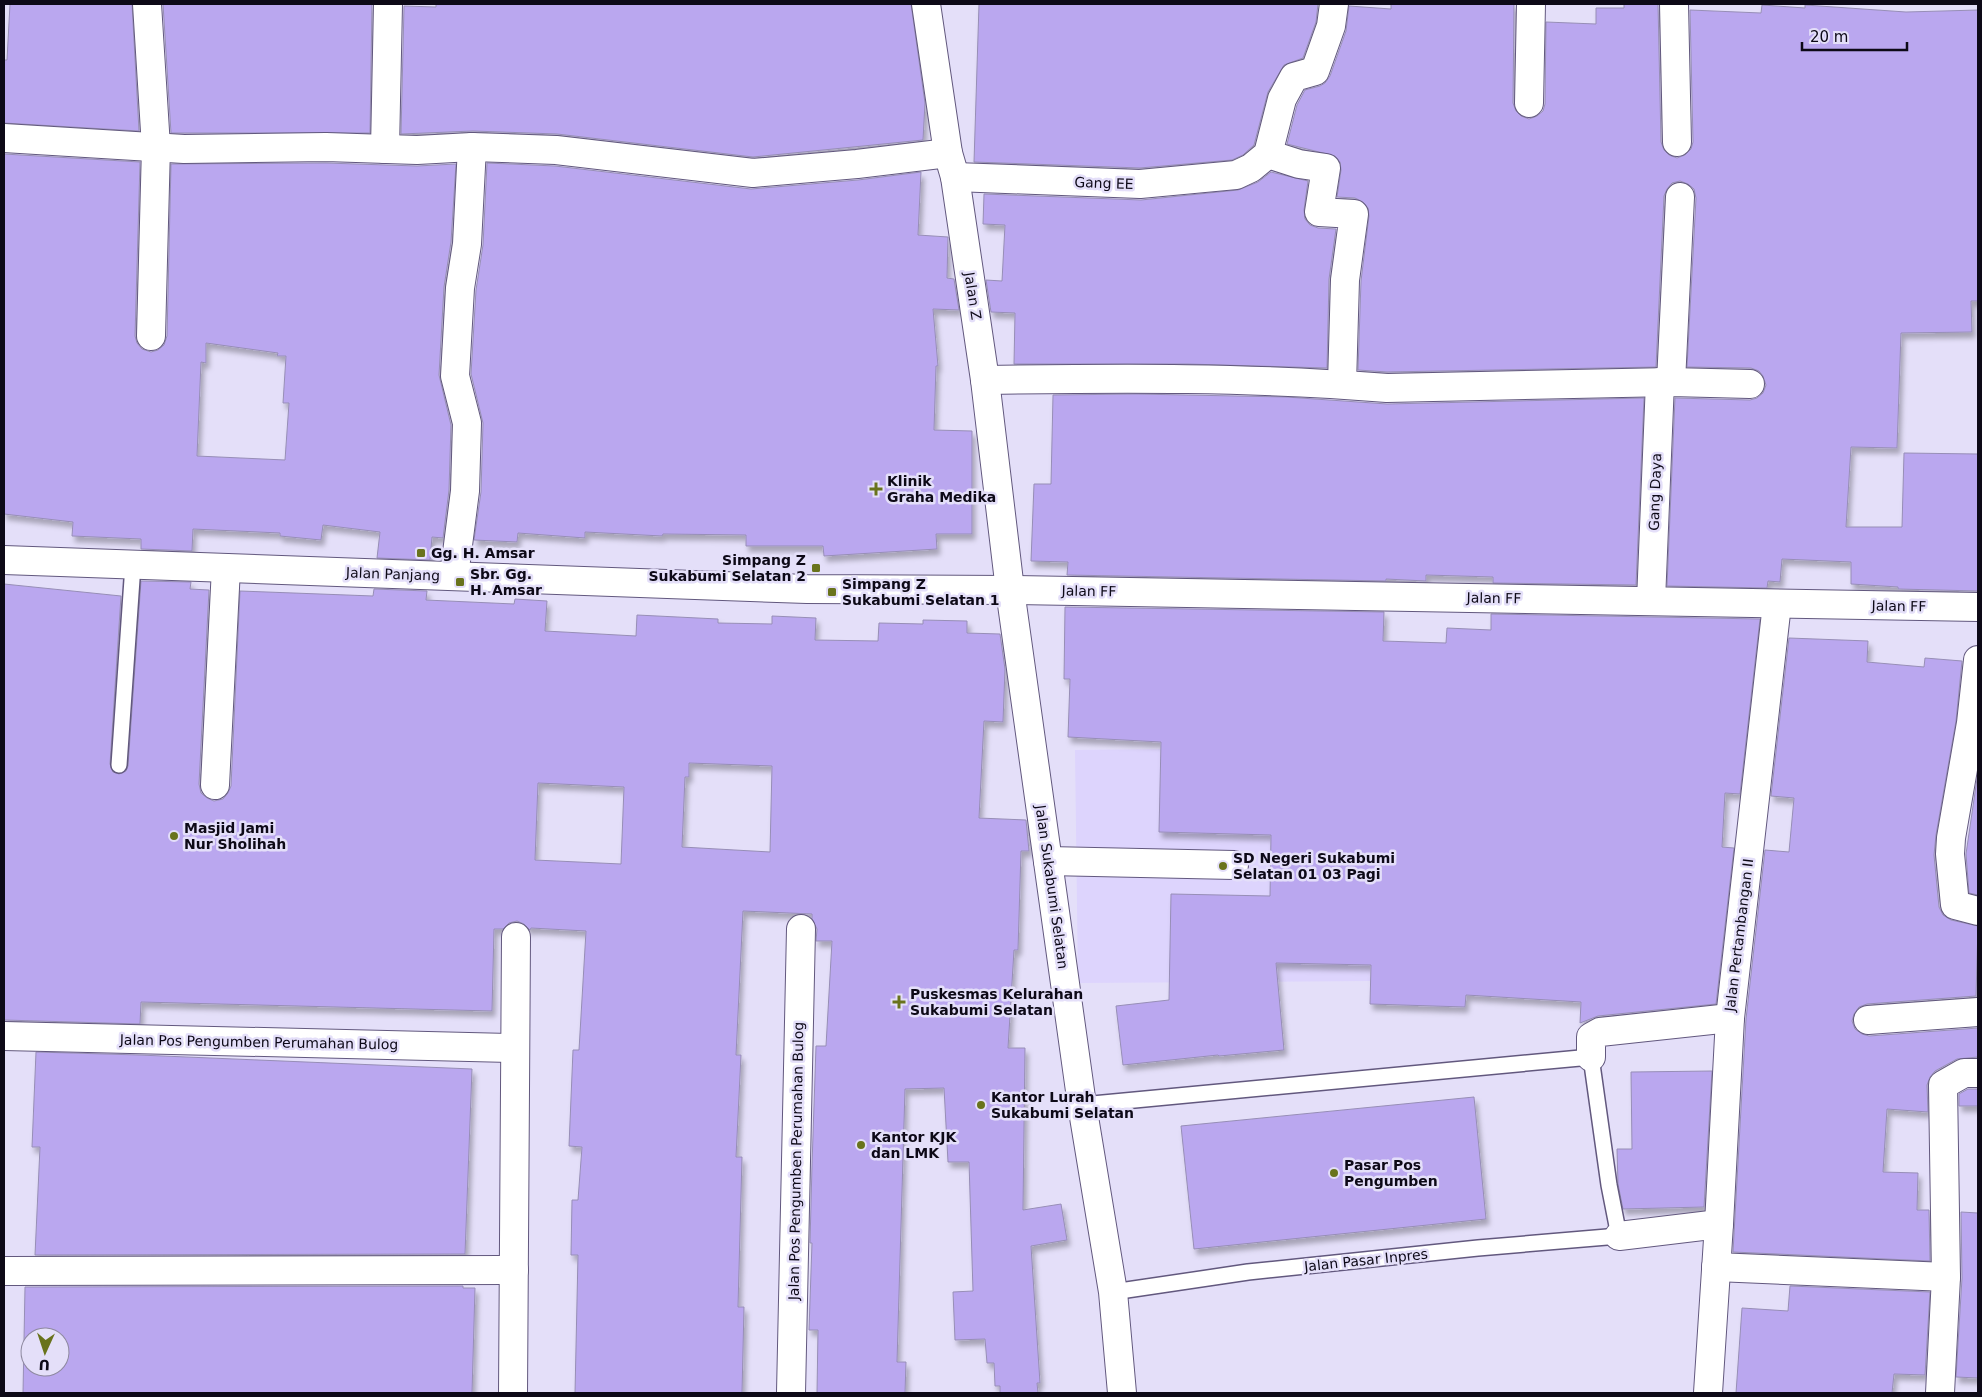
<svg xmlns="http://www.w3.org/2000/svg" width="1982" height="1397" viewBox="0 0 1982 1397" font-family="'DejaVu Sans',sans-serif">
  <defs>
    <filter id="shadow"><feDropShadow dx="3" dy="5.5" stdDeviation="2.5" flood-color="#0004"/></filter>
  </defs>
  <rect width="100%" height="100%" fill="#e4dff9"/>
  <polygon fill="#ddd4fd" points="1368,747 1370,981 1078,983 1075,750"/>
  <g fill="#baa7ef" stroke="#978eb6" fill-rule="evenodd" filter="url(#shadow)">
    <polygon points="10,4 132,4 139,131 4,123 4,60 7,60"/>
    <polygon points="163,4 372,4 370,133 171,133"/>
    <polygon points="436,4 911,4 925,103 923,140 753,157 557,134 473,131 401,134 404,6 436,7"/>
    <polygon points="979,4 1318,4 1316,22 1303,58 1284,65 1268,92 1254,145 1243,155 1232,160 1140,168 974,162"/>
    <polygon points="1391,4 1514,4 1513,103 1516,111 1521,116 1529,119 1537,116 1543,111 1545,104 1546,22 1596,24 1596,8 1624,8 1624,4 1658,4 1661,142 1664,150 1669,155 1677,158 1685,155 1691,149 1693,142 1690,10 1761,13 1762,5 1805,8 1805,5 1906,12 1978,10 1978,301 1971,301 1972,332 1901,333 1897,448 1851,447 1846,527 1902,527 1904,453 1978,454 1978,591 1898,589 1898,587 1851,584 1851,562 1782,559 1780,582 1768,581 1767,588 1667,586 1675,398 1750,400 1757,398 1763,393 1766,385 1763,376 1759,371 1751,368 1687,367 1696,198 1694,189 1688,184 1680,181 1672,183 1667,189 1664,196 1656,367 1387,372 1358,370 1361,281 1369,216 1368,208 1363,202 1355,198 1337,197 1341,170 1340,162 1335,156 1287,144 1297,105 1305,90 1320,86 1325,83 1330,76 1346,31 1349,6 1391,9"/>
    <path d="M 4,154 L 140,162 L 135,336 L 137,343 L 142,349 L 151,352 L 158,350 L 164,345 L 167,336 L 171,164 L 326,163 L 417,166 L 456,164 L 451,242 L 444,287 L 439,375 L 451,425 L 449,490 L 443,538 L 432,537 L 430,560 L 377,558 L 380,532 L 323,525 L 321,540 L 280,536 L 280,533 L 193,529 L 192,551 L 141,549 L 141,539 L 72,536 L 73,522 L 4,514 ZM 206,343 L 278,353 L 277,356 L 286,356 L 283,403 L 289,403 L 285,460 L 197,456 L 201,362 L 206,363 Z"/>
    <polygon points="487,163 555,166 751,189 858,180 921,172 918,235 948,237 947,278 954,279 959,310 933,309 938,366 936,366 934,430 972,431 972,534 936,534 937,549 824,556 823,546 746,546 746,535 663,534 662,536 585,532 585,538 518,533 517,542 474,540 481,492 483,423 471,374 476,290 483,245"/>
    <polygon points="1271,172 1308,181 1304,210 1305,219 1310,225 1318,228 1336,229 1329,279 1327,368 1187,364 1014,364 1015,313 991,312 986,280 1002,281 1005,225 983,224 984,194 1141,200 1238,190 1258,182"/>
    <polygon points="1136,394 1286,397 1387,404 1644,398 1636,585 1493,583 1493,577 1426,575 1426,581 1386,579 1386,581 1067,575 1068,562 1031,561 1034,484 1051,484 1053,395"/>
    <path d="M 141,581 L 191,582 L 190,589 L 209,590 L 199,784 L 201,793 L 207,798 L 214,801 L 223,799 L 228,793 L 231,786 L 240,591 L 373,596 L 374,589 L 427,591 L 426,600 L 514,604 L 515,599 L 547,601 L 545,631 L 636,636 L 637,615 L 718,619 L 718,623 L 772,624 L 772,616 L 816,618 L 815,640 L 878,641 L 879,623 L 923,624 L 923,620 L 967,621 L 967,633 L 1000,634 L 1005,669 L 1003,722 L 984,721 L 979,818 L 1026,820 L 1029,851 L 1021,851 L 1018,950 L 1014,950 L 1008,1048 L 1025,1048 L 1023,1210 L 1061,1204 L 1067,1240 L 1031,1246 L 1040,1383 L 1037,1383 L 1038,1393 L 1000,1393 L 1000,1386 L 995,1386 L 994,1363 L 987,1363 L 985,1339 L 955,1340 L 953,1292 L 973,1291 L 969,1162 L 948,1162 L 944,1088 L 905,1089 L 897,1362 L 906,1362 L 905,1393 L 817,1393 L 818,1330 L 809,1330 L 812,1243 L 810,1243 L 812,1165 L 816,1046 L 826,1046 L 832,941 L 816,941 L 817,929 L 812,919 L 812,914 L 743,911 L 736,1055 L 741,1055 L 736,1157 L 742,1157 L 738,1307 L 744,1307 L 742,1393 L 575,1393 L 578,1255 L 571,1255 L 572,1200 L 578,1200 L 582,1147 L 569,1146 L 573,1050 L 579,1050 L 586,931 L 531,928 L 530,930 L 524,924 L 517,921 L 509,923 L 503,929 L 494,929 L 492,1011 L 141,1002 L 140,1024 L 4,1020 L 4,584 L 121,596 L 110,764 L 113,772 L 119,774 L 126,771 L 128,766 ZM 689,763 L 772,766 L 770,852 L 682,847 L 685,777 L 689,777 ZM 538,783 L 624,787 L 621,864 L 535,860 Z"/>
    <polygon points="1065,607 1384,612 1383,641 1446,643 1447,628 1491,630 1491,614 1760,619 1740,794 1725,793 1722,847 1734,848 1716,1004 1598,1016 1580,1023 1581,1002 1466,995 1465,1007 1370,1004 1371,965 1276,963 1284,1050 1219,1056 1218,1055 1123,1065 1116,1006 1169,1000 1171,894 1270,896 1271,835 1159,832 1161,742 1068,737 1070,679 1064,679"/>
    <polygon points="1789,638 1868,641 1867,662 1924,667 1925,658 1962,661 1956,721 1936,835 1934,855 1939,907 1943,915 1951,920 1978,926 1976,996 1867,1004 1859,1007 1854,1014 1852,1021 1855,1029 1862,1034 1869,1036 1978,1028 1978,1057 1957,1059 1935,1071 1930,1077 1927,1085 1928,1112 1887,1109 1883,1172 1918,1173 1917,1210 1929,1210 1930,1261 1733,1252 1746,1019 1765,850 1789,852 1794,798 1771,796"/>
    <polygon points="1978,772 1978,895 1969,893 1966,854"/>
    <polygon points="36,1052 139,1055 472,1069 465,1254 35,1255 40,1147 32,1147"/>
    <polygon points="1712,1071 1704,1207 1623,1209 1618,1184 1617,1149 1632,1149 1631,1072"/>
    <polygon points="1968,1089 1978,1089 1978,1106 1959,1106 1959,1094"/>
    <polygon points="1474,1097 1486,1219 1194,1249 1181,1126"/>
    <polygon points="1961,1212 1978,1213 1978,1378 1956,1377 1962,1278"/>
    <path d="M 463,1286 L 463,1288 L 475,1288 L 472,1393 L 23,1393 L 25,1287 ZM 30,1337 L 60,1337 L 60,1367 L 30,1367 Z"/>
    <polygon points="1790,1286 1930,1292 1925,1375 1894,1374 1892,1393 1736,1393 1742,1308 1788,1311"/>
  </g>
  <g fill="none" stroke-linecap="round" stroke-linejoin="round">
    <g stroke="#62587e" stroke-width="18">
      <g id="lane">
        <polyline points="119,765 133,565"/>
        <polyline points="1082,1105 1591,1057 1609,1185 1619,1236 1478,1248 1248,1272 1113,1292"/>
      </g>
    </g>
    <g stroke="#62587e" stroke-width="30">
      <g id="street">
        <polyline points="147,4 156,147 151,336"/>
        <polyline points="926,4 948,153 955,177 985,380 1010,590"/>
        <polyline points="1674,4 1677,142"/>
        <polyline points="1529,103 1531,4"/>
        <polyline points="4,138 184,149 326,147 417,150 472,147 556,150 753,173 857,164 948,153"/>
        <polyline points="385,149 388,4"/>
        <polyline points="1268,154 1299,164 1326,168 1319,212 1354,214 1345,280 1342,384"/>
        <polyline points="955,177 1140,184 1236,175 1251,168 1268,154 1282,99 1294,77 1315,71 1331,26 1334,4"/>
        <path d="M 985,380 C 1119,378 1254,377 1387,388 L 1671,382 L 1750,384"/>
        <polyline points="1671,382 1680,197"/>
        <polyline points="454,576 465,491 467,423 455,376 460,288 467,244 472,147"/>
        <polyline points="1651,601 1660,382"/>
        <polyline points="1978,660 1971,723 1951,838 1950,854 1955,905 1978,911"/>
        <polyline points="215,785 226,568"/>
        <polyline points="1048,861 1234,865"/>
        <polyline points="1868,1020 1978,1012"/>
        <polyline points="4,1036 515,1048"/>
        <polyline points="1591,1057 1591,1037 1600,1032 1730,1018"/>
        <polyline points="1619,1236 1719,1224"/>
        <polyline points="1716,1267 1946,1277"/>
        <polyline points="4,1271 514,1270"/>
        <polyline points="513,1393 516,937"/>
        <polyline points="791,1393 801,929"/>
        <polyline points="1708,1393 1719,1224 1730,1018 1777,604"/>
        <polyline points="1940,1393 1946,1277 1943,1085 1964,1073 1978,1073"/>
      </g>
    </g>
    <g stroke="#62587e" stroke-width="30">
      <g id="secondary">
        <polyline points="4,560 807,589 1010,590 1978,607"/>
        <polyline points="1010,590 1082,1105 1113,1292 1122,1393"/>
      </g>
    </g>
    <use href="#lane" stroke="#fff" stroke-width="15"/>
    <use href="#street" stroke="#fff" stroke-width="28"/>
    <use href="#secondary" stroke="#fff" stroke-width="28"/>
  </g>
  <g fill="#69731c" stroke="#e4dff9" stroke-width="2">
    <path d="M873.5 481.5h5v5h5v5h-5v5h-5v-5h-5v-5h5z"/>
    <rect x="416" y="548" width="10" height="10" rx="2.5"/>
    <rect x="811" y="563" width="10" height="10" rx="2.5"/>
    <rect x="455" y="577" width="10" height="10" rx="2.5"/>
    <rect x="827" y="587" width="10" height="10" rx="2.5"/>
    <circle cx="174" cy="836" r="5"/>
    <circle cx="1223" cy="866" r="5"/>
    <path d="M896.5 994.5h5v5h5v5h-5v5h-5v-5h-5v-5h5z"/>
    <circle cx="981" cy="1105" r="5"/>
    <circle cx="861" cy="1145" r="5"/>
    <circle cx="1334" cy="1173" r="5"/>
  </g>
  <g text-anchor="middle" stroke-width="5" stroke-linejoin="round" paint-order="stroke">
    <g font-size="14" fill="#0d0917" stroke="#e4dff9">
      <text transform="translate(1104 183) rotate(2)" y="5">Gang EE</text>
      <text transform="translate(973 296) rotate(81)" y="5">Jalan Z</text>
      <text transform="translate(1655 492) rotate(-88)" y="5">Gang Daya</text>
      <text transform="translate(393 574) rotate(2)" y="5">Jalan Panjang</text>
      <text transform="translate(1089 591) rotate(1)" y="5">Jalan FF</text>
      <text transform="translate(1494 598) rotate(1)" y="5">Jalan FF</text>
      <text transform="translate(1899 606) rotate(1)" y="5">Jalan FF</text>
      <text transform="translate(1052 887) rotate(82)" y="5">Jalan Sukabumi Selatan</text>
      <text transform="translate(1739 935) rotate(-83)" y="5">Jalan Pertambangan II</text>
      <text transform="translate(259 1042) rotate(1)" y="5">Jalan Pos Pengumben Perumahan Bulog</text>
      <text transform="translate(796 1161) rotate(-89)" y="5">Jalan Pos Pengumben Perumahan Bulog</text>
      <text transform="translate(1366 1260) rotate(-6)" y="5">Jalan Pasar Inpres</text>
    </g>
    <g font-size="14" font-weight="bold" fill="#0d0917" stroke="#e4dff9" text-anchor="start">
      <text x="887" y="486">Klinik<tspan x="887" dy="16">Graha Medika</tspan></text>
      <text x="431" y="558">Gg. H. Amsar</text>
      <text x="806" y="565" text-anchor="end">Simpang Z<tspan x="806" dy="16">Sukabumi Selatan 2</tspan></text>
      <text x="470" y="579">Sbr. Gg.<tspan x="470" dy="16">H. Amsar</tspan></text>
      <text x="842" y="589">Simpang Z<tspan x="842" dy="16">Sukabumi Selatan 1</tspan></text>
      <text x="184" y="833">Masjid Jami<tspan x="184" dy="16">Nur Sholihah</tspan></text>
      <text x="1233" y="863">SD Negeri Sukabumi<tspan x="1233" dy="16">Selatan 01 03 Pagi</tspan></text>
      <text x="910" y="999">Puskesmas Kelurahan<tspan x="910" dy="16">Sukabumi Selatan</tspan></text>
      <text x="991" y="1102">Kantor Lurah<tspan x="991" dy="16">Sukabumi Selatan</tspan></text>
      <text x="871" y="1142">Kantor KJK<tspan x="871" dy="16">dan LMK</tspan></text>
      <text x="1344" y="1170">Pasar Pos<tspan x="1344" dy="16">Pengumben</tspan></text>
    </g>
  </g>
  <rect width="1982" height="1397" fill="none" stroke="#0d0917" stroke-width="10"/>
  <g transform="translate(45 1352) rotate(183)"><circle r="24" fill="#e4dff9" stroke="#8e899f"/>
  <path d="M0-4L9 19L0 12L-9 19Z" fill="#69731c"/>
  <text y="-8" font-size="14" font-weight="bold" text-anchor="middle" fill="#0d0917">U</text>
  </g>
  <path d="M1802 42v8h105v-8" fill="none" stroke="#0d0917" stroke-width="2.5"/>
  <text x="1810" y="42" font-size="15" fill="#0d0917" stroke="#e4dff9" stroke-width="4" paint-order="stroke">20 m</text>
</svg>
